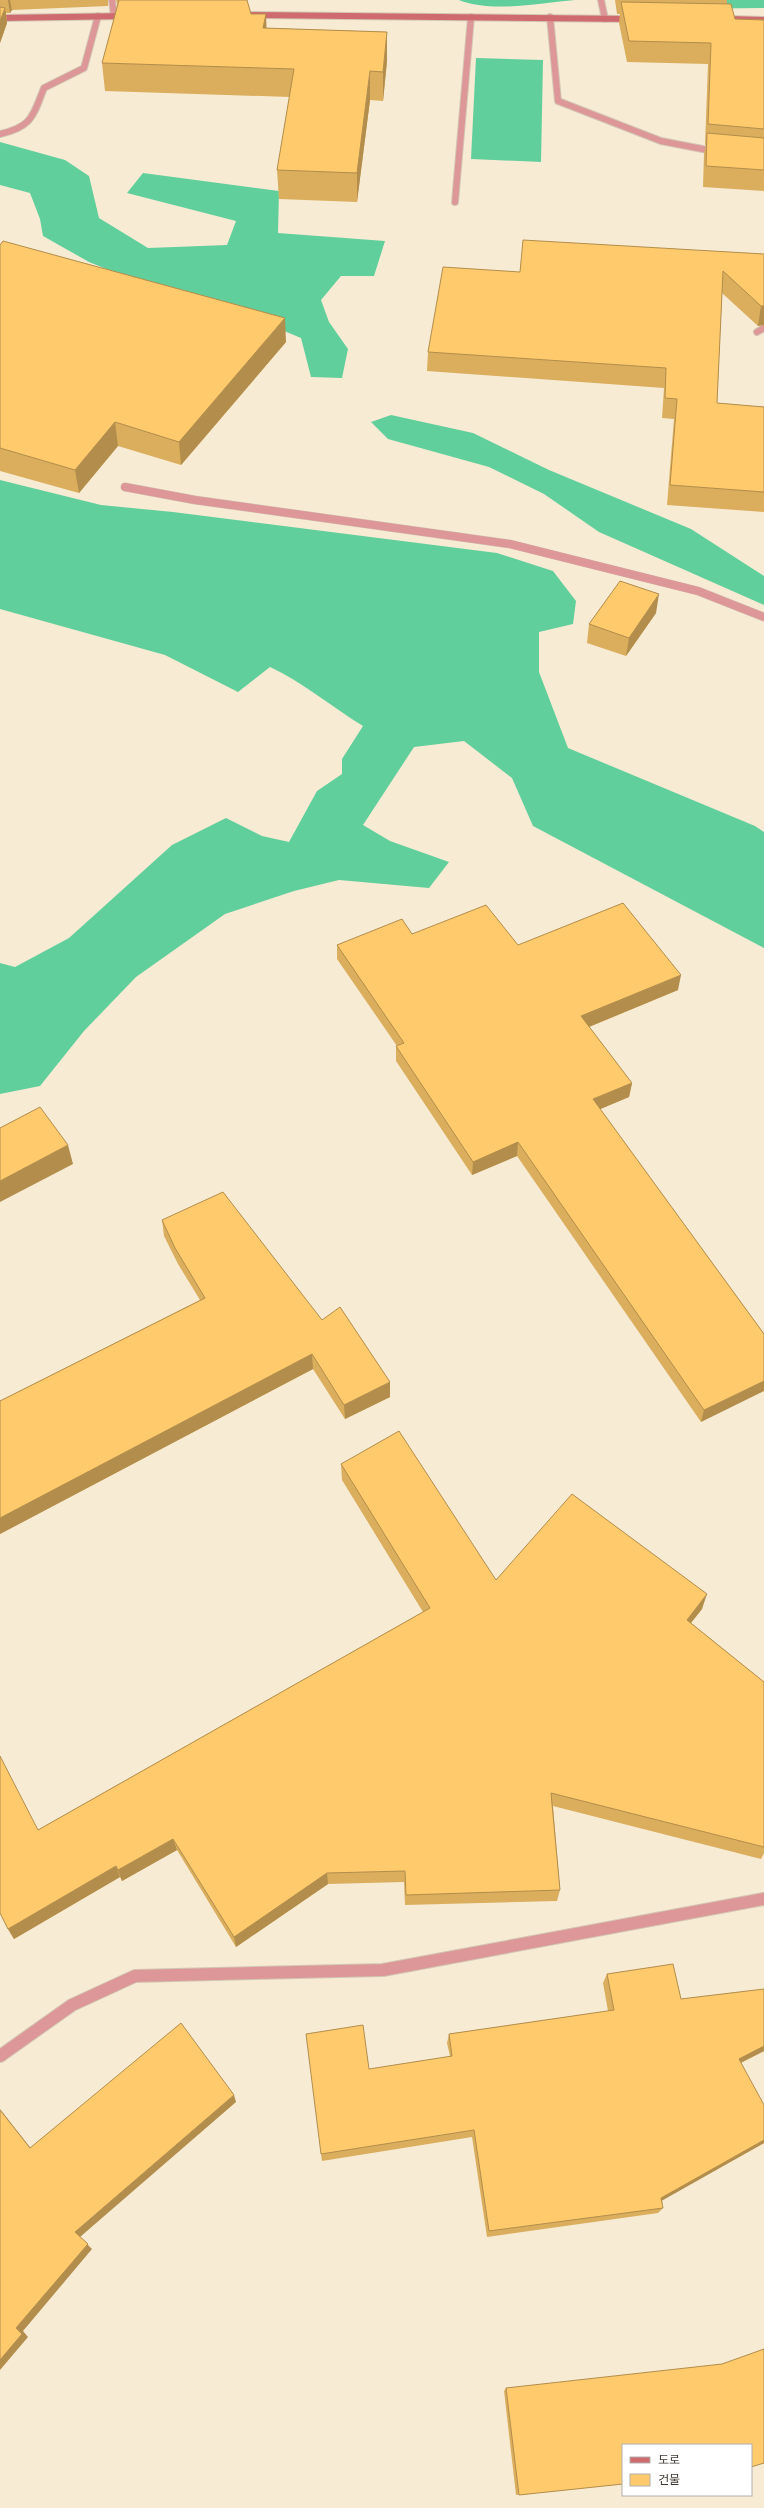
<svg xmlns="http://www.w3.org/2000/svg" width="764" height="2508" viewBox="0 0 764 2508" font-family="'Titillium Web','Noto Sans KR',sans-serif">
  <rect width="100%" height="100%" fill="#f8ebd4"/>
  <g fill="#61cf9c">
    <path d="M 459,0 L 575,0 C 541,3 491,13 459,0 Z"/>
    <polygon points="632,0 764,0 764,8 667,9"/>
    <polygon points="476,58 543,60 541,162 471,159"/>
    <polygon points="0,142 65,160 89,176 99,218 148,248 227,245 236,221 127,193 143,173 279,191 278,233 385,241 374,276 341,276 321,300 329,322 348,349 342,378 311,377 301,338 207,299 144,284 89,262 43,236 40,219 30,193 0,185"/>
    <polygon points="391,415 473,433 549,470 691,529 764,576 764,605 599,532 544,494 489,467 388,439 371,422"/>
    <path d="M 0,480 L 101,505 L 173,512 L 497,553 L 553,571 L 576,601 L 573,624 L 539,632 L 539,672 L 568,748 L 755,826 L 764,832 L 764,948 L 533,826 L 512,778 L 464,741 L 414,747 L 363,825 L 390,841 L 449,862 L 429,888 L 339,880 L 294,891 L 225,914 L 136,977 L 84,1031 L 40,1086 L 0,1094 L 0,963 L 15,967 L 69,938 L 172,845 L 226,818 L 262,836 L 289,842 L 317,791 L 342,774 L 342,759 L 363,726 C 332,707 304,683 270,667 L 238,692 L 165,655 L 0,609 Z"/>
  </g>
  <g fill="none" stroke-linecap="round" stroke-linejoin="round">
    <g stroke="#d3c7b3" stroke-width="8">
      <g id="lane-far1">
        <polyline points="601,0 605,19"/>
        <polyline points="550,17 558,101 661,141 718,152"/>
        <path d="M 0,134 C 32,127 33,116 44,88 L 84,68 L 98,16"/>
        <polyline points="455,202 471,17"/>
      </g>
    </g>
    <g stroke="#d3c7b3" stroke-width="9">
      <polyline id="lane" points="125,487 195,500 510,544 698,591 764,617"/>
    </g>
    <g stroke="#d3c7b3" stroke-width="8">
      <g id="street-far1">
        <polyline points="112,0 114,16"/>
        <polyline points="757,332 764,328"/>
      </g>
    </g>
    <g stroke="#d3c7b3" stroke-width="14">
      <polyline id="street" points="0,2056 72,2005 135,1976 383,1970 764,1899"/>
    </g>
    <g stroke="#d3c7b3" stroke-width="8">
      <g id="secondary">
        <polyline points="252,15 632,19"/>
        <polyline points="0,18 128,16"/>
        <polyline points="730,19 764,20"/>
      </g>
    </g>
    <use href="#lane-far1" stroke="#dd9798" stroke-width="6"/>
    <use href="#lane" stroke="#dd9798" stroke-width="8"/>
    <use href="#street-far1" stroke="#dd9798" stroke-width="6"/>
    <use href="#street" stroke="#dd9798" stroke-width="12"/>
    <use href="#secondary" stroke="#cf6b6f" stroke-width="6"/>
  </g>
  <g fill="#daae5d">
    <polygon points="0,0 108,0 108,6 12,10 10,13 6,13 7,23 0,43"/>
    <polygon points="116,0 247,0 251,14 266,14 266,28 387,32 387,61 383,101 370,100 357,202 279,199 277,170 290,97 105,91 102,63 118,6"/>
    <polygon points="615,0 727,0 727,4 735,19 764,20 764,191 703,187 704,154 706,145 705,145 708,64 627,62 619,23 620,14 617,14"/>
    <polygon points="0,245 286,342 181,465 118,446 79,493 0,471"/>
    <polygon points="764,254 764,325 758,326 722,293 717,403 764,407 764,512 667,505 674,419 662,418 664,388 427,371 428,352 520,272"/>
    <polygon points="656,613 626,656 587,643 589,624"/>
    <polygon points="412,934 518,945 678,990 589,1027 632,1083 629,1097 600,1109 764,1334 701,1422 517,1156 472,1175 396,1061 396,1046 397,1046 337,959 337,945"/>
    <polygon points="162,1220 322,1320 390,1397 345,1419 313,1369 0,1534 0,1401 200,1300 178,1264 164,1236"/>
    <polygon points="341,1464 496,1580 702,1609 691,1623 764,1682 764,1853 761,1859 553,1806 560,1890 557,1901 405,1905 404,1882 328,1884 236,1947 177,1850 122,1881 120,1877 14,1939 8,1929 1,1915 38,1830 423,1612 342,1480"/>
    <polygon points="607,1974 681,1999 764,1989 764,2051 741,2063 764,2143 662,2200 663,2208 658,2213 487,2237 472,2137 322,2161 321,2154 450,2056 447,2043 449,2034 608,2011 603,1983"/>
    <polygon points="506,2388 623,2445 623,2484 516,2495 504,2391"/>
  </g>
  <g fill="#b28d4c">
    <polygon points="8,0 10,0 12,10 10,13"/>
    <polygon points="5,8 7,23 0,43 0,21"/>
    <polygon points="266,14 267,43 263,28"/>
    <polygon points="387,32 387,61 383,101 383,72"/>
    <polygon points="370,71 370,100 357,202 357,173"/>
    <polygon points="761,306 764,306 764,325 758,326"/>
    <polygon points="285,318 286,342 181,465 179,442"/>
    <polygon points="115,422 118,446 79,493 75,470"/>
    <polygon points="659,594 656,613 626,656 629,638"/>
    <polygon points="681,975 678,990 579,1031 581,1016"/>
    <polygon points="632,1083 629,1097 591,1113 593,1099"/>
    <polygon points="518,1142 517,1156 472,1175 473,1162"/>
    <polygon points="68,1145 73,1164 0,1202 0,1181"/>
    <polygon points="312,1354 313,1369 0,1534 0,1518"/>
    <polygon points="764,1381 764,1391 701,1422 704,1410"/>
    <polygon points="390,1382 390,1397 345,1419 344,1405"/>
    <polygon points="707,1594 702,1609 682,1634 687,1620"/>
    <polygon points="173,1839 177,1850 122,1881 118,1870"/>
    <polygon points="116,1866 120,1877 14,1939 8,1929"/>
    <polygon points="327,1873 328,1884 236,1947 234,1937"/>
    <polygon points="764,2046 764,2051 732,2067 739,2059"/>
    <polygon points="234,2095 236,2102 80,2237 92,2249 23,2331 28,2337 0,2370 0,2360 16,2328 75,2232"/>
    <polygon points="0,2109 36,2155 30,2148 0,2110"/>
    <polygon points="764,2140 764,2143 656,2204 661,2198"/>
  </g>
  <g fill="#feca6c" stroke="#b28d4c">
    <polygon points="119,0 247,0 251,14 266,14 263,28 387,32 383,72 370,71 357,173 277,170 294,69 102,63"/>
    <polygon points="621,2 731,4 735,19 764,20 764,129 708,124 711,43 629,41"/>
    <polygon points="0,7 5,8 0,21"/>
    <polygon points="707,133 764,138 764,170 706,166"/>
    <polygon points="523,240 764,254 764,306 761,306 723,271 717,403 764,407 764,492 670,485 677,399 665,398 666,368 428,352 443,267 520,272"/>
    <polygon points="3,241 285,318 179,442 115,422 75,470 0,448 0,245"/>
    <polygon points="620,581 659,594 629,638 589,624"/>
    <polygon points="623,903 681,975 581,1016 632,1083 593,1099 764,1334 764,1381 704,1410 518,1142 473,1162 396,1046 404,1043 337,945 402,919 412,934 486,905 518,945"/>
    <polygon points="40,1107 68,1145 0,1181 0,1128"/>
    <polygon points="223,1192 322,1320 340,1307 390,1382 344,1405 312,1354 0,1518 0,1401 205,1298 175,1248 162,1220"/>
    <polygon points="399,1431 496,1580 572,1494 707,1594 687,1620 764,1682 764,1847 551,1793 560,1890 406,1895 405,1871 327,1873 234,1937 173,1839 118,1870 116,1866 8,1929 0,1913 0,1756 38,1830 430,1608 341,1464"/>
    <polygon points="673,1964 681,1999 764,1989 764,2046 739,2059 764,2105 764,2140 661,2198 663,2208 489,2231 474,2130 321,2154 306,2034 363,2025 369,2069 452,2056 449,2034 614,2010 607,1974"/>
    <polygon points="181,2023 234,2095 75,2232 88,2244 16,2328 22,2334 0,2360 0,2110 30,2148"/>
    <polygon points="764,2349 764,2463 751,2467 751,2445 623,2445 623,2484 519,2495 506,2388 722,2364"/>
  </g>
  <rect x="622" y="2444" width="130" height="52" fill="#ffffff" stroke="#b2b0ac"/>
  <rect x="630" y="2457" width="20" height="6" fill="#cf6b6f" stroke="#b2b0ac"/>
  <text x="658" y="2464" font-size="12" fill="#3e3930">도로</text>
  <rect x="630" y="2474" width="20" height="12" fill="#feca6c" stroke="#b2b0ac"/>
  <text x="658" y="2484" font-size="12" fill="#3e3930">건물</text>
</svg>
